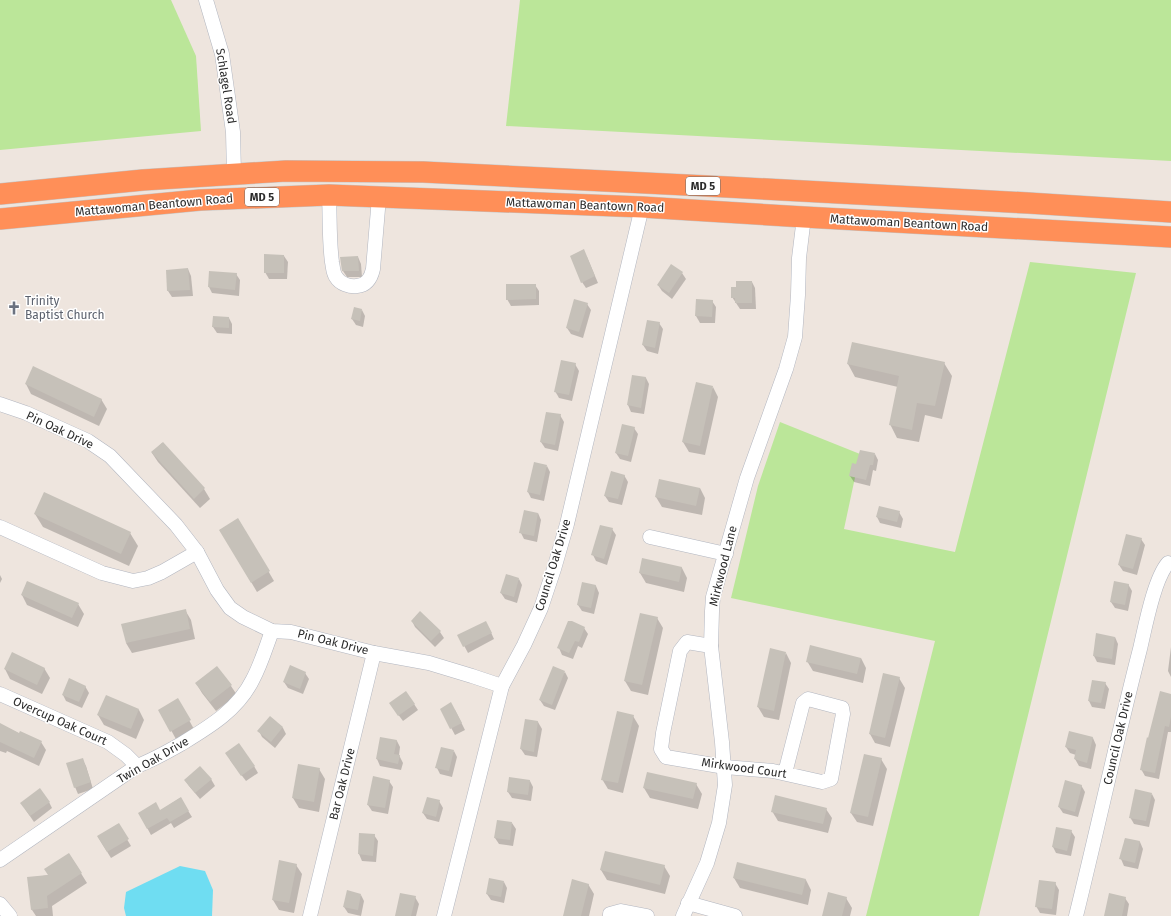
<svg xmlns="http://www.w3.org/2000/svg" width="1171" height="916" viewBox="0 0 1171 916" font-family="'Fira Sans',sans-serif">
  <rect width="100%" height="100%" fill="#eee5de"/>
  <g fill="#bbe699">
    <polygon points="0,0 171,0 196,56 201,131 0,150"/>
    <polygon points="520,0 1171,0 1171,161 506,126"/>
    <polygon points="1030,262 1136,273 979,916 866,916 935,641 731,598 758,486 780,422 860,454 844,529 955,552"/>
  </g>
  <polygon fill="#6fddf2" points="180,866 205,871 213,890 212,916 126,916 124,908 126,892"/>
  <g fill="#0003">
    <polygon points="284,256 288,262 287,279 269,279 265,272"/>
    <polygon points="358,257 361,264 362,277 347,277 343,271"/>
    <polygon points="587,257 598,283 586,288 582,282"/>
    <polygon points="188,269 191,276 193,296 172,297 168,291 167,271"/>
    <polygon points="210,272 236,274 240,280 239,296 212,293 209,287"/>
    <polygon points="682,273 686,279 672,299 662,291 658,285"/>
    <polygon points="752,282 755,288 756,309 740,309 732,297 737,288"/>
    <polygon points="535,285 539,291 539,305 511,306 507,299"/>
    <polygon points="697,300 712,301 716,307 715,323 700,323 696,316"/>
    <polygon points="587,304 591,310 583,338 571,334 567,328"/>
    <polygon points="362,310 365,316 363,327 356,325 352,319"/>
    <polygon points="229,318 232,324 232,334 217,333 213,327"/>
    <polygon points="659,323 663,329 658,354 647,351 643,345"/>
    <polygon points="944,363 952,376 942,419 925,415 919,442 897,438 890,424 898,387 855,377 848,364"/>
    <polygon points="575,364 579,371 572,401 559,398 555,391"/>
    <polygon points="633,376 646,378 649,384 644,414 631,412 628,405"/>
    <polygon points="26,384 101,399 107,409 99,426 31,394"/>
    <polygon points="713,387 718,397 705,455 689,452 683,442"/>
    <polygon points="560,415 564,422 558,451 545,448 541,442"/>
    <polygon points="634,428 638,434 631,462 620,459 616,453"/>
    <polygon points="162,443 204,489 210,499 200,508 158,462 152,453"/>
    <polygon points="875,454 878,460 876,471 873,470 870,486 854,482 850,476"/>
    <polygon points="547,466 550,472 544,501 531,498 528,492"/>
    <polygon points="624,475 628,482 622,505 609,502 605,496"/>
    <polygon points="700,488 705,498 702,515 662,507 656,497"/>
    <polygon points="899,512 903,519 901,528 880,523 877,517"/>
    <polygon points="538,513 541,520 537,542 524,539 521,533"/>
    <polygon points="35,514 130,533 138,546 129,566 43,527"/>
    <polygon points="238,519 274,581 257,592 220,530"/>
    <polygon points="612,529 616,535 607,565 596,561 593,555"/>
    <polygon points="1141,539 1145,545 1137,575 1123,571 1119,565"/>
    <polygon points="643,559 682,568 687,578 684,592 646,583 640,573"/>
    <polygon points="0,575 2,579 0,583"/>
    <polygon points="519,579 522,585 517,603 505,599 501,593"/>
    <polygon points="27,582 78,604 84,614 78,627 27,605 22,595"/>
    <polygon points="583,583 596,586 599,593 594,614 582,611 578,605"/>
    <polygon points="1128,584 1132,591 1128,611 1115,608 1111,602"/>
    <polygon points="185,610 191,620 195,639 132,653 126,643"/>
    <polygon points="420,612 440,632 444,638 435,647 415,627 412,621"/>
    <polygon points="657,618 663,628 648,695 631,691 625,681"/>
    <polygon points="489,628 494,639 468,653 459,636"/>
    <polygon points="584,628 588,634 582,648 578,646 573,659 562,655 559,648"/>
    <polygon points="1115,637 1118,644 1115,665 1097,662 1094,656"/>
    <polygon points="1171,647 1171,677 1168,671"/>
    <polygon points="786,653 791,663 779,720 764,717 758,707"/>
    <polygon points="861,658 866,668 863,683 813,671 807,661"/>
    <polygon points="44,668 50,678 42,694 10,679 5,669"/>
    <polygon points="565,672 568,678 555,710 544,706 540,700"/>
    <polygon points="305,673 309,679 303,694 288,688 284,682"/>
    <polygon points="899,678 905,688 890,747 875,743 870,734"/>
    <polygon points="196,683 231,686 237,695 216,711 202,693"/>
    <polygon points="1105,683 1109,689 1105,709 1092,707 1089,701"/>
    <polygon points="85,686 89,693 82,708 66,701 63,695"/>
    <polygon points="1171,695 1171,732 1168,732 1159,779 1145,776 1141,769 1149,739"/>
    <polygon points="178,700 195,731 177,741 160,710"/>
    <polygon points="414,704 418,710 403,721 394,709"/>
    <polygon points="441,709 455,710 465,730 455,735"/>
    <polygon points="139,710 144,720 136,739 104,725 98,715"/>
    <polygon points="633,716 639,726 623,793 608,789 602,779"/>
    <polygon points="270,717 283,728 286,734 275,748 262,737 259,731"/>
    <polygon points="526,720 538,722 542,729 537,757 525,755 521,749"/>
    <polygon points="0,724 20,734 41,742 46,750 39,766 7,751 6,753 0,751"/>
    <polygon points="381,738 397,741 400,747 399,755 403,763 401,770 380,766 377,759"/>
    <polygon points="1093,738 1096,745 1091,769 1079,766 1075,759 1076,755 1070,753 1066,747"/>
    <polygon points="454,751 457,757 452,777 440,774 437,768"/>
    <polygon points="82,759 86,766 93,789 78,794 75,787"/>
    <polygon points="881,759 887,769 873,826 857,822 851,813"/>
    <polygon points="230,760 254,766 258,773 246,781"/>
    <polygon points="319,769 325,779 319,812 299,808 293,798"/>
    <polygon points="211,779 215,786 200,799 189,786 185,780"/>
    <polygon points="389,781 393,787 388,814 372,811 368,805"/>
    <polygon points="530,781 533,787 531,801 512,798 508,792"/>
    <polygon points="696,784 702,794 698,809 650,798 644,788"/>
    <polygon points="1081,785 1085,792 1078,817 1063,813 1059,807"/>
    <polygon points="1152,794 1155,800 1149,827 1134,824 1130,817"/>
    <polygon points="180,798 192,817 174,828 171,823 151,835 139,813 160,811"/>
    <polygon points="439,801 443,808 439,822 427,819 423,813"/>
    <polygon points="49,802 52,808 34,822 25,809"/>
    <polygon points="826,809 832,818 828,833 778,821 772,811"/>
    <polygon points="512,823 516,829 513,846 499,844 495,838"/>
    <polygon points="118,824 131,846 111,858 98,837"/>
    <polygon points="1071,831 1075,837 1071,856 1056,853 1053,847"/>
    <polygon points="360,834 374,835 378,841 376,862 362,861 359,854"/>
    <polygon points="1125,839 1140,842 1143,849 1138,869 1124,866 1121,859"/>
    <polygon points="69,854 87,883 52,906 53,916 36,916 32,910 29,878 49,875"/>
    <polygon points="296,865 302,874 294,913 279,910 273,900"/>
    <polygon points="664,866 670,876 665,894 607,880 601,870"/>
    <polygon points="734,878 806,880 811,890 808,905 740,888"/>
    <polygon points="504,882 507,888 504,903 491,900 487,894"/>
    <polygon points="1055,883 1059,890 1056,915 1040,913 1036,906"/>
    <polygon points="588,884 594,894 589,916 564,916"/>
    <polygon points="361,895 364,901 361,916 348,913 344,907"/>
    <polygon points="415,897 419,904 416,916 396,916"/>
    <polygon points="846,898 852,908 850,916 823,916"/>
    <polygon points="1125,898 1129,904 1127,916 1105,916"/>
  </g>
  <g fill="#c6c1b9">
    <polygon points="584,249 595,276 581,283 570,256"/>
    <polygon points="264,254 284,255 284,273 264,273"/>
    <polygon points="358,256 359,271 342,271 340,257"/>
    <polygon points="671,264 683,272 669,293 657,285"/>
    <polygon points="188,268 190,290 167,291 166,270"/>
    <polygon points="209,271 237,273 235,290 208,287"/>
    <polygon points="736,281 752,281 752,303 735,303 735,298 731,298 731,287 736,287"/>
    <polygon points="506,284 536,284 536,299 506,300"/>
    <polygon points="574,299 588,303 579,332 566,328"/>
    <polygon points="696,299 713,300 712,317 695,316"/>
    <polygon points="354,307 362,309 360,321 351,319"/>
    <polygon points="213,316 229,317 229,328 212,327"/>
    <polygon points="647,320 660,322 655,348 642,345"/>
    <polygon points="852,342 945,362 935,406 917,403 912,430 889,425 899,376 847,364"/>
    <polygon points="561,360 576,363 569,395 554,392"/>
    <polygon points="33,366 102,399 94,417 25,384"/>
    <polygon points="632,375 646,377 641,408 627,405"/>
    <polygon points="696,382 713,386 700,446 682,442"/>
    <polygon points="546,412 561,414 555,445 540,442"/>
    <polygon points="622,424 635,427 628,456 615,453"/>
    <polygon points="163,442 205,488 194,499 151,452"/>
    <polygon points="860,450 875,453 873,465 870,465 866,480 849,476 852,463 856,464"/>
    <polygon points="534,462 547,465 540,495 527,492"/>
    <polygon points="611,471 625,475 618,499 604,496"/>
    <polygon points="659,479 700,488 696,506 655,497"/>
    <polygon points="44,492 131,532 121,554 34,514"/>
    <polygon points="879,506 900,511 897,522 876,517"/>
    <polygon points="524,510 538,513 534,536 519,533"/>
    <polygon points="238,518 270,571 251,583 219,530"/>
    <polygon points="600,525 613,528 604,559 591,555"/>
    <polygon points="1126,534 1142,538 1133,569 1118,565"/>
    <polygon points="642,558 682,567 679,582 639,573"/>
    <polygon points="506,574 519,578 514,597 500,593"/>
    <polygon points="27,581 79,603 72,618 21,595"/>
    <polygon points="1114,581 1129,584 1125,605 1110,602"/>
    <polygon points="582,582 596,585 591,608 577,605"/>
    <polygon points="186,609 190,629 126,643 121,624"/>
    <polygon points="420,611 441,631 431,641 411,621"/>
    <polygon points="640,613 658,617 642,685 624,681"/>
    <polygon points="486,621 492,633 463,647 457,635"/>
    <polygon points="568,621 572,621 585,627 579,642 575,641 569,653 557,648"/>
    <polygon points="1096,633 1115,637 1112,659 1093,656"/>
    <polygon points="810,645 861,658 857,674 806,662"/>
    <polygon points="770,648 786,652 774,711 757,707"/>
    <polygon points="12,652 45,668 37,685 4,669"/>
    <polygon points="290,665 306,672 300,689 283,682"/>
    <polygon points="217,666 232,685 210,702 195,683"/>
    <polygon points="553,666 565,671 552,705 539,700"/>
    <polygon points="883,673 900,677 885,738 869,734"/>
    <polygon points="69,678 86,686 79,702 62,695"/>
    <polygon points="1092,680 1106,682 1101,703 1088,701"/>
    <polygon points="406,691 415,704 398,716 389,703"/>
    <polygon points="1160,691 1171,694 1171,717 1169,727 1165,726 1155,773 1140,770 1147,737 1148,738"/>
    <polygon points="106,695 139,709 131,729 97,715"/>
    <polygon points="178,698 191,720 170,732 158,710"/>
    <polygon points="451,702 462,723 450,729 440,709"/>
    <polygon points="617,711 634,715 618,783 601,780"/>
    <polygon points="270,716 283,727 271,742 257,731"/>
    <polygon points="525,719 538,721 534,752 520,749"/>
    <polygon points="0,723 19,733 20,731 42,741 34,758 0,742"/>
    <polygon points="1069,731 1093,737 1087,763 1074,759 1076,750 1065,747"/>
    <polygon points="380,737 397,740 394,754 400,755 398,764 376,759"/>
    <polygon points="239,743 255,766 241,776 225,753"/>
    <polygon points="441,747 454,750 449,771 435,768"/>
    <polygon points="864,754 882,758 868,817 850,813"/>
    <polygon points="83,758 91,782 74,788 66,763"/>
    <polygon points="298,764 320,768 314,802 292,798"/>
    <polygon points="200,766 212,779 195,793 184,780"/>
    <polygon points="647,772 697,783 693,799 643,788"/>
    <polygon points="373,776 390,780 385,808 367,805"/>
    <polygon points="509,777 530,780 528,795 507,792"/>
    <polygon points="1065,780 1082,785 1075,812 1058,807"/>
    <polygon points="40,788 50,802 30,816 20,803"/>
    <polygon points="1135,789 1152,793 1146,821 1129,818"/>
    <polygon points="775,795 827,808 823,824 771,812"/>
    <polygon points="181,797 189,811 170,822 167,818 147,829 138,813 156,802 160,810"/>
    <polygon points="427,797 440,800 436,817 422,813"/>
    <polygon points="497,820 512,822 510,840 494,838"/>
    <polygon points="119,823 129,839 107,852 97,836"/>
    <polygon points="1056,827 1072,830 1067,851 1052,847"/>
    <polygon points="359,833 375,834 373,856 358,854"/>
    <polygon points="1125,838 1140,841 1135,863 1119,859"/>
    <polygon points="605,851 665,865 660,885 600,870"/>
    <polygon points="69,853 82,873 47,896 48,908 31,910 27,877 48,875 44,869"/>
    <polygon points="279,860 297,864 289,903 272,900"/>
    <polygon points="737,862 806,879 802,895 733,878"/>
    <polygon points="489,878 504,881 501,897 486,894"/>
    <polygon points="572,879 589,884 581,916 563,916"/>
    <polygon points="1039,880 1056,882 1052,909 1035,907"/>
    <polygon points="347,890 361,894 358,910 343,907"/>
    <polygon points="828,892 847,897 842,916 822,916"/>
    <polygon points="400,893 416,896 411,916 395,916"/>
    <polygon points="1109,893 1126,897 1122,916 1104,916"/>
  </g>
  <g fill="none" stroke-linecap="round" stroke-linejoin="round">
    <g stroke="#b2b6c0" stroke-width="15">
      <g id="minor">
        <polyline points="206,0 222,54 233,132 234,174"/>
        <path d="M 329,195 C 330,217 329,240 332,262 C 333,267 333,273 336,277 C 340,284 350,287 357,286 C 367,285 371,278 373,269 L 379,197"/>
        <polyline points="0,404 26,413 88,441 110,456 176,525 197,552 162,572 148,578 133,581 102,573 0,527"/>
        <polyline points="650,537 726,554"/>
        <polyline points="197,552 217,590 230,608 243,617 272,631 291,632 374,653 429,663 472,676 502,686"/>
        <polyline points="711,646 687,642 680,651 663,733 661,749 666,757 725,767 773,771 822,782 831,779 843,714 842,708 808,699 803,703 785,773"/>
        <polyline points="0,694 108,742 126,755 137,766"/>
        <path d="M 0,860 L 137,766 C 153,760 167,752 181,744 C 209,727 238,710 253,679 C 261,664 266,647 272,631"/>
        <polyline points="688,903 735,916"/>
        <polyline points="0,904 10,916"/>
        <polyline points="310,916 374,653"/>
        <polyline points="444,916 502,686 524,645 541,608 554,569 567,524 642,207"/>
        <polyline points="610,916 610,914 621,911 647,916"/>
        <polyline points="683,916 707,863 719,823 725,785 722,742 711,646 712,611 713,597 747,478 786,369 795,337 798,295 799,258 804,217"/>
        <path d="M 1076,916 C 1098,827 1117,738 1140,649 C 1145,628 1154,579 1168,563"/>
      </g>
    </g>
    <g stroke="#c4c4c4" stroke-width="22">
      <g id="highway">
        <polyline points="0,194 143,180 286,171 423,172 727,187 1028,203 1171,212"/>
        <polyline points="0,219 200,200 329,195 642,207 804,217 1171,237"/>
      </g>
    </g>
    <use href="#minor" stroke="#fff" stroke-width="14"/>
    <use href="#highway" stroke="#ff8f58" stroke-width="21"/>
  </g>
  <defs>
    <g id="church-bare" transform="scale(1.08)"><path d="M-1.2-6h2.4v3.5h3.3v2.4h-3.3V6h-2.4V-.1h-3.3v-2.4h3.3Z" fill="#6b7280" stroke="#fff" stroke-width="2.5" paint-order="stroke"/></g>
  </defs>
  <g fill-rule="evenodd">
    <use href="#church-bare" x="14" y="308"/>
  </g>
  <g text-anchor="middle" stroke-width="3" stroke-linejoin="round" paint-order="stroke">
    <g fill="#fff" stroke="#6b6b6b" stroke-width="1">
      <rect x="686" y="177" width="34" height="18" rx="3"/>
      <rect x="245" y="188" width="34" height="18" rx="3"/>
    </g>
    <g font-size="11" font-weight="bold" fill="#2c2c2c">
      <text x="703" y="190">MD 5</text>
      <text x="262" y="201">MD 5</text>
    </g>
    <g font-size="12" fill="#2c2c2c" stroke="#fff">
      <text transform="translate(226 86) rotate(81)" y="4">Schlagel Road</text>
      <text transform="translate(154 205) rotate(-5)" y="4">Mattawoman Beantown Road</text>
      <text transform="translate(585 205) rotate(2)" y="4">Mattawoman Beantown Road</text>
      <text transform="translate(909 223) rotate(3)" y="4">Mattawoman Beantown Road</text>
      <text transform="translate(60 430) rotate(25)" y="4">Pin Oak Drive</text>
      <text transform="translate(553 565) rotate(-73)" y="4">Council Oak Drive</text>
      <text transform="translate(723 566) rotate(-76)" y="4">Mirkwood Lane</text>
      <text transform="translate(333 642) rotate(14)" y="4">Pin Oak Drive</text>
      <text transform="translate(60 721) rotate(24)" y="4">Overcup Oak Court</text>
      <text transform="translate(1118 738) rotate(-77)" y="4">Council Oak Drive</text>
      <text transform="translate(153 760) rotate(-30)" y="4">Twin Oak Drive</text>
      <text transform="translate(744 768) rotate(8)" y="4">Mirkwood Court</text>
      <text transform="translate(342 784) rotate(-76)" y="4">Bar Oak Drive</text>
    </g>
    <g font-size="12" fill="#5b616d" stroke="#fff" text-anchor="start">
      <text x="25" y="305">Trinity<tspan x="25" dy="14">Baptist Church</tspan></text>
    </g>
  </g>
</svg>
